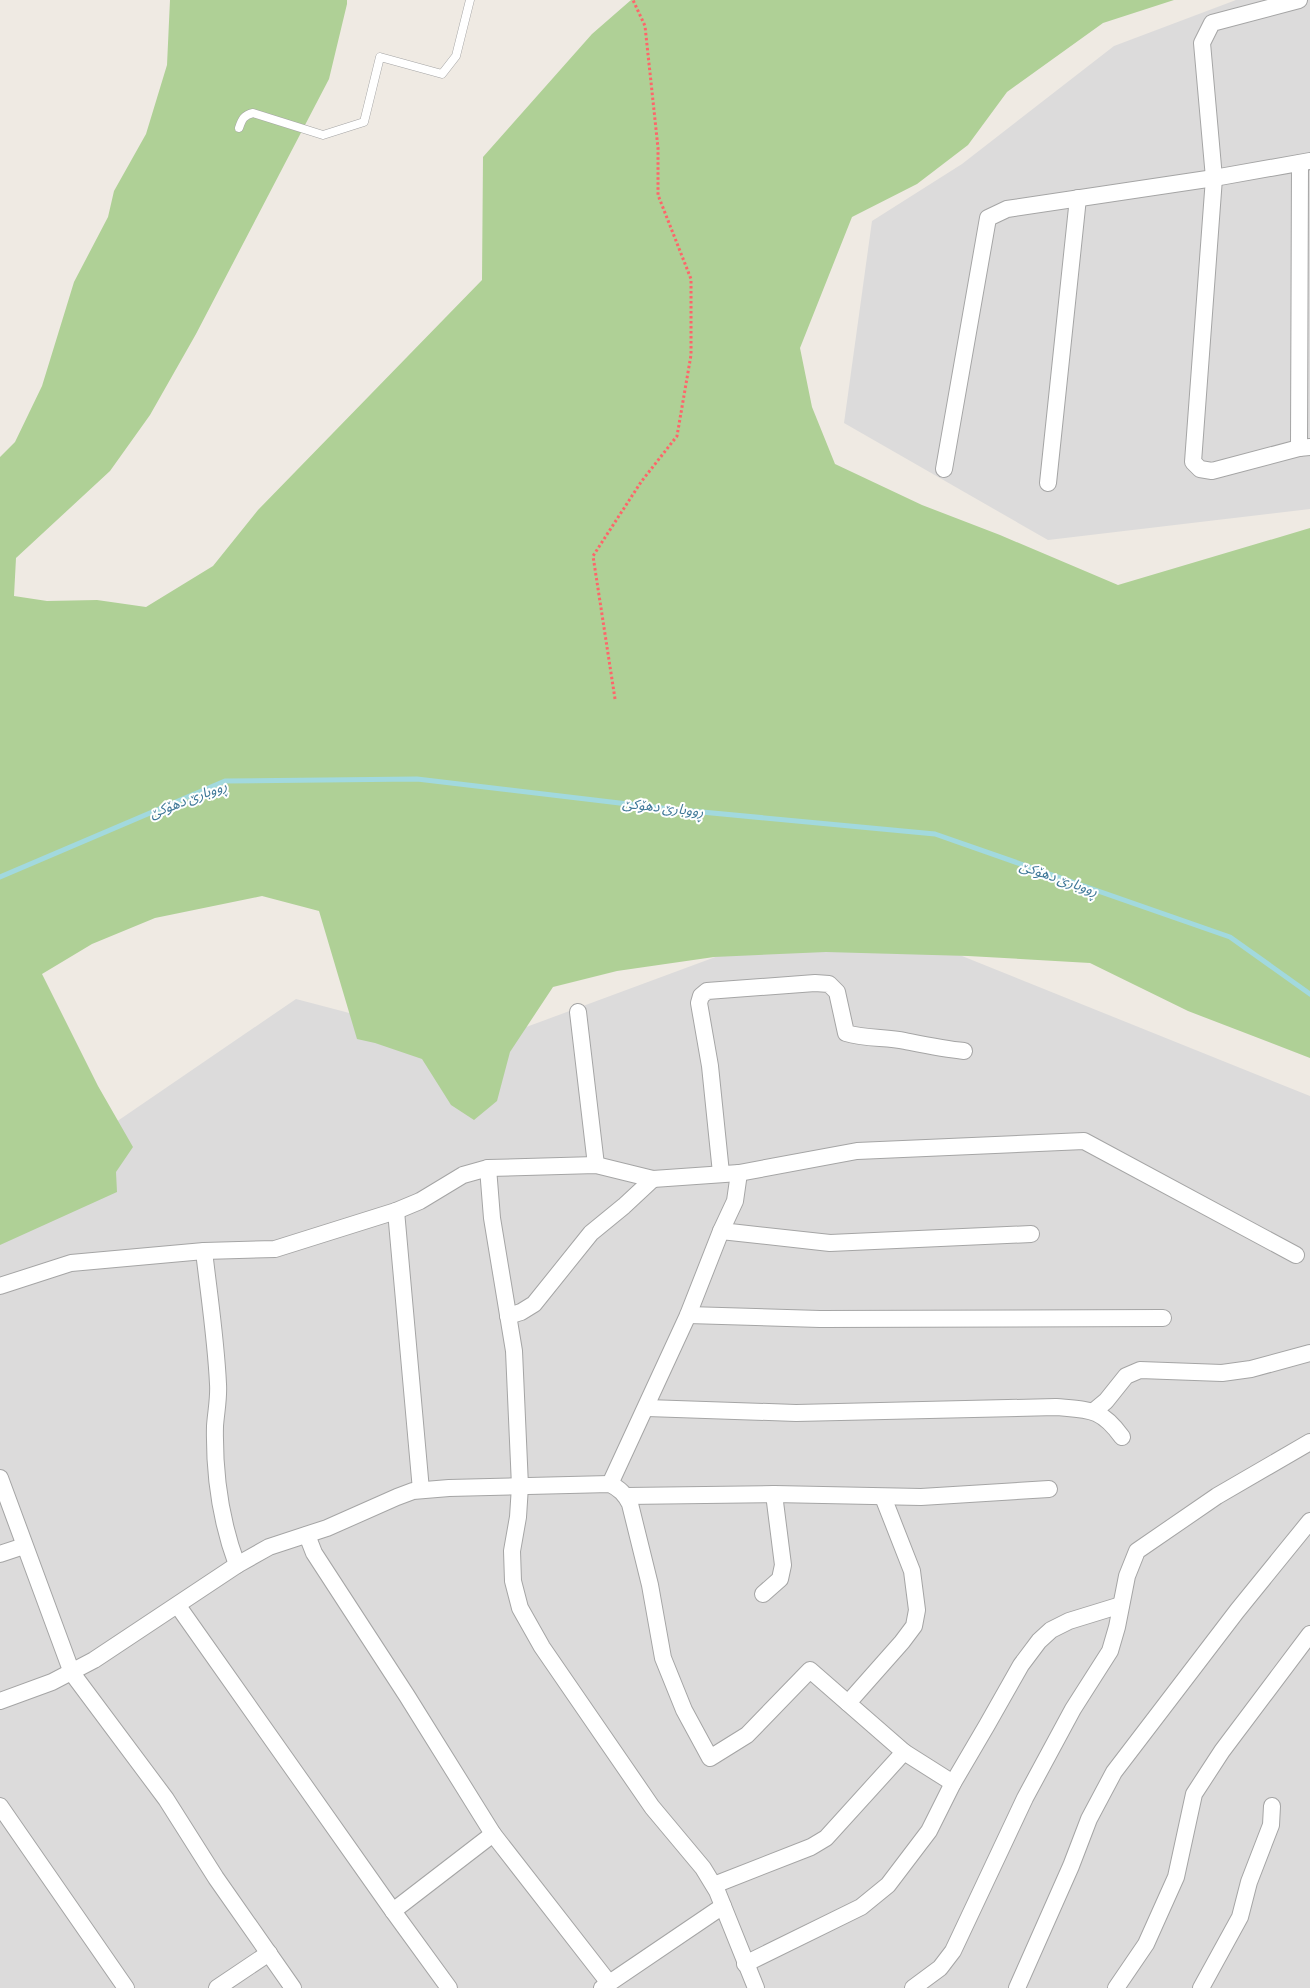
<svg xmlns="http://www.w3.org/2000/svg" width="1310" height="1988" viewBox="0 0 1310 1988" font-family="'Source Sans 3','Noto Sans Arabic',sans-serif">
  <rect width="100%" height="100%" fill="#efeae3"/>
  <g fill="#dcdbdb">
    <polygon points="1236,0 1310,0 1310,509 1048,540 844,423 872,221 962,164 1114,46"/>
    <polygon points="845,909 1310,1096 1310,1988 0,1988 0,1197 78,1148 296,999 475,1046"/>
  </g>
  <polygon fill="#afd096" points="170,0 347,0 347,4 329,79 196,334 150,415 110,471 16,558 14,596 47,601 97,600 146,607 213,566 258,510 482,280 483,157 592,34 631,0 1174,0 1103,23 1007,92 968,145 917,184 852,217 800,348 812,407 835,464 922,505 1000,535 1118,585 1310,528 1310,1058 1188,1011 1090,963 968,956 826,952 714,957 617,971 553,987 510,1052 497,1101 474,1120 451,1105 422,1059 375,1043 357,1039 319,911 262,896 155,918 92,944 42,974 98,1086 133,1147 116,1172 117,1192 0,1245 0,457 15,442 42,386 74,282 108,217 114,191 146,134 167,65"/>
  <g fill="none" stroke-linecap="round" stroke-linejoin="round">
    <polyline stroke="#a2d9de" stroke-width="5" points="0,877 225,781 417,779 670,809 935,834 1230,937 1310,994"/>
    <g stroke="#a5a5a5" stroke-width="9">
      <path id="service" d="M 239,128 C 242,119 244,115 253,113 L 323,135 L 364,122 L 380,57 L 442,74 L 456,56 L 470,0"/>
    </g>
    <g stroke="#a5a5a5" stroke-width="18">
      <g id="minor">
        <polyline points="1299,0 1212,23 1202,43 1214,178 1193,462 1200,469 1212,471 1299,448 1310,447"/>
        <polyline points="1299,448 1300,163"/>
        <polyline points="944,469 988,218 1007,209 1214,178 1310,161"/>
        <polyline points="1048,483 1078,198"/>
        <polyline points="578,1012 596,1165"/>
        <polyline points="488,1168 492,1218 514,1351 520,1486 518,1517 512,1551 513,1581 520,1608 542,1647 652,1807 703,1868 717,1891 756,1988"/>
        <path d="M 721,1173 L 710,1066 L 699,1003 L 701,996 L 707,991 L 815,983 L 829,984 L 837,992 L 846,1033 C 866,1039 886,1037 905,1041 C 925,1045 944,1049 964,1051"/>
        <polyline points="396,1211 421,1490"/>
        <polyline points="721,1231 830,1243 1031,1234"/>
        <path d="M 204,1251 C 209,1295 216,1340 218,1384 C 219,1398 216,1412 215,1426 C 214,1472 221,1522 237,1565"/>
        <polyline points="0,1286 71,1263 204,1251 275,1249 396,1211 420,1201 463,1175 488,1168 596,1165 653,1179 739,1173 857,1151 1084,1141 1296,1255"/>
        <polyline points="688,1315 820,1319 1163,1318"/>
        <polyline points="508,1316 521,1312 534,1304 591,1233 624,1206 653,1179"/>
        <path d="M 647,1408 L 796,1413 L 1056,1407 C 1090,1410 1101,1408 1122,1437"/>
        <polyline points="1094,1411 1106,1401 1126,1376 1140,1370 1222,1373 1251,1369 1310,1353"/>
        <polyline points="0,1478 72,1673 166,1799 216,1878 293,1988"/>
        <polyline points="610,1484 688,1315 721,1231 735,1201 739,1173"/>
        <polyline points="626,1496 774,1494 921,1497 1049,1489"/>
        <polyline points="307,1535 314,1553 407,1696 493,1834 609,1983"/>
        <polyline points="0,1554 24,1546"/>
        <polyline points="763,1594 780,1579 783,1565 774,1494"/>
        <polyline points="178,1606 393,1911 449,1988"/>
        <path d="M 0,1701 L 52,1682 L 94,1660 L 237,1565 L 269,1547 L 327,1528 L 397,1497 L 413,1491 L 449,1488 L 610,1484 C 620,1489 625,1494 630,1504 L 650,1585 L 663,1658 L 684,1710 L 710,1758 L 747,1735 L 810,1670 L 904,1752 L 953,1783"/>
        <polyline points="848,1703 902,1642 914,1626 917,1610 912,1571 883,1497"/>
        <polyline points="0,1806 126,1988"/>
        <polyline points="714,1885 811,1847 826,1838 904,1752"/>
        <polyline points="393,1911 493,1834"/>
        <polyline points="745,1964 861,1907 888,1885 929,1831 953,1783 987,1725 1021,1665 1039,1641 1051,1630 1069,1621 1121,1605"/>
        <polyline points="217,1988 269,1953"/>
        <polyline points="602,1988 723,1906"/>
        <polyline points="913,1988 940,1968 953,1951 1025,1798 1073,1709 1110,1651 1117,1627 1127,1576 1137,1551 1217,1496 1310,1442"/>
        <polyline points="1017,1988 1071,1866 1089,1819 1114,1772 1237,1611 1310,1521"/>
        <polyline points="1116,1988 1146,1944 1176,1877 1194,1794 1222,1751 1310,1634"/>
        <polyline points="1201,1988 1240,1917 1249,1882 1271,1825 1272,1806"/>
      </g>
    </g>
    <polyline stroke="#fe656a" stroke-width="3" stroke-dasharray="2.5 2.5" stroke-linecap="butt" points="615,699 593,556 641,482 677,436 691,355 691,279 658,195 658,148 645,26 633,0"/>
    <use href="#service" stroke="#fff" stroke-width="8"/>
    <use href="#minor" stroke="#fff" stroke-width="16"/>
  </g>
  <g text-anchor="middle" stroke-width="4" stroke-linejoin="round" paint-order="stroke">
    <g font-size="14" font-style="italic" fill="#3f7898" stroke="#fff">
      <text transform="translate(188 799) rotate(-21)" y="5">ڕووبارێ دهۆكێ</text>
      <text transform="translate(663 807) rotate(6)" y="5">ڕووبارێ دهۆكێ</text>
      <text transform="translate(1059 878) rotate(19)" y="5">ڕووبارێ دهۆكێ</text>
    </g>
  </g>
</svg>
